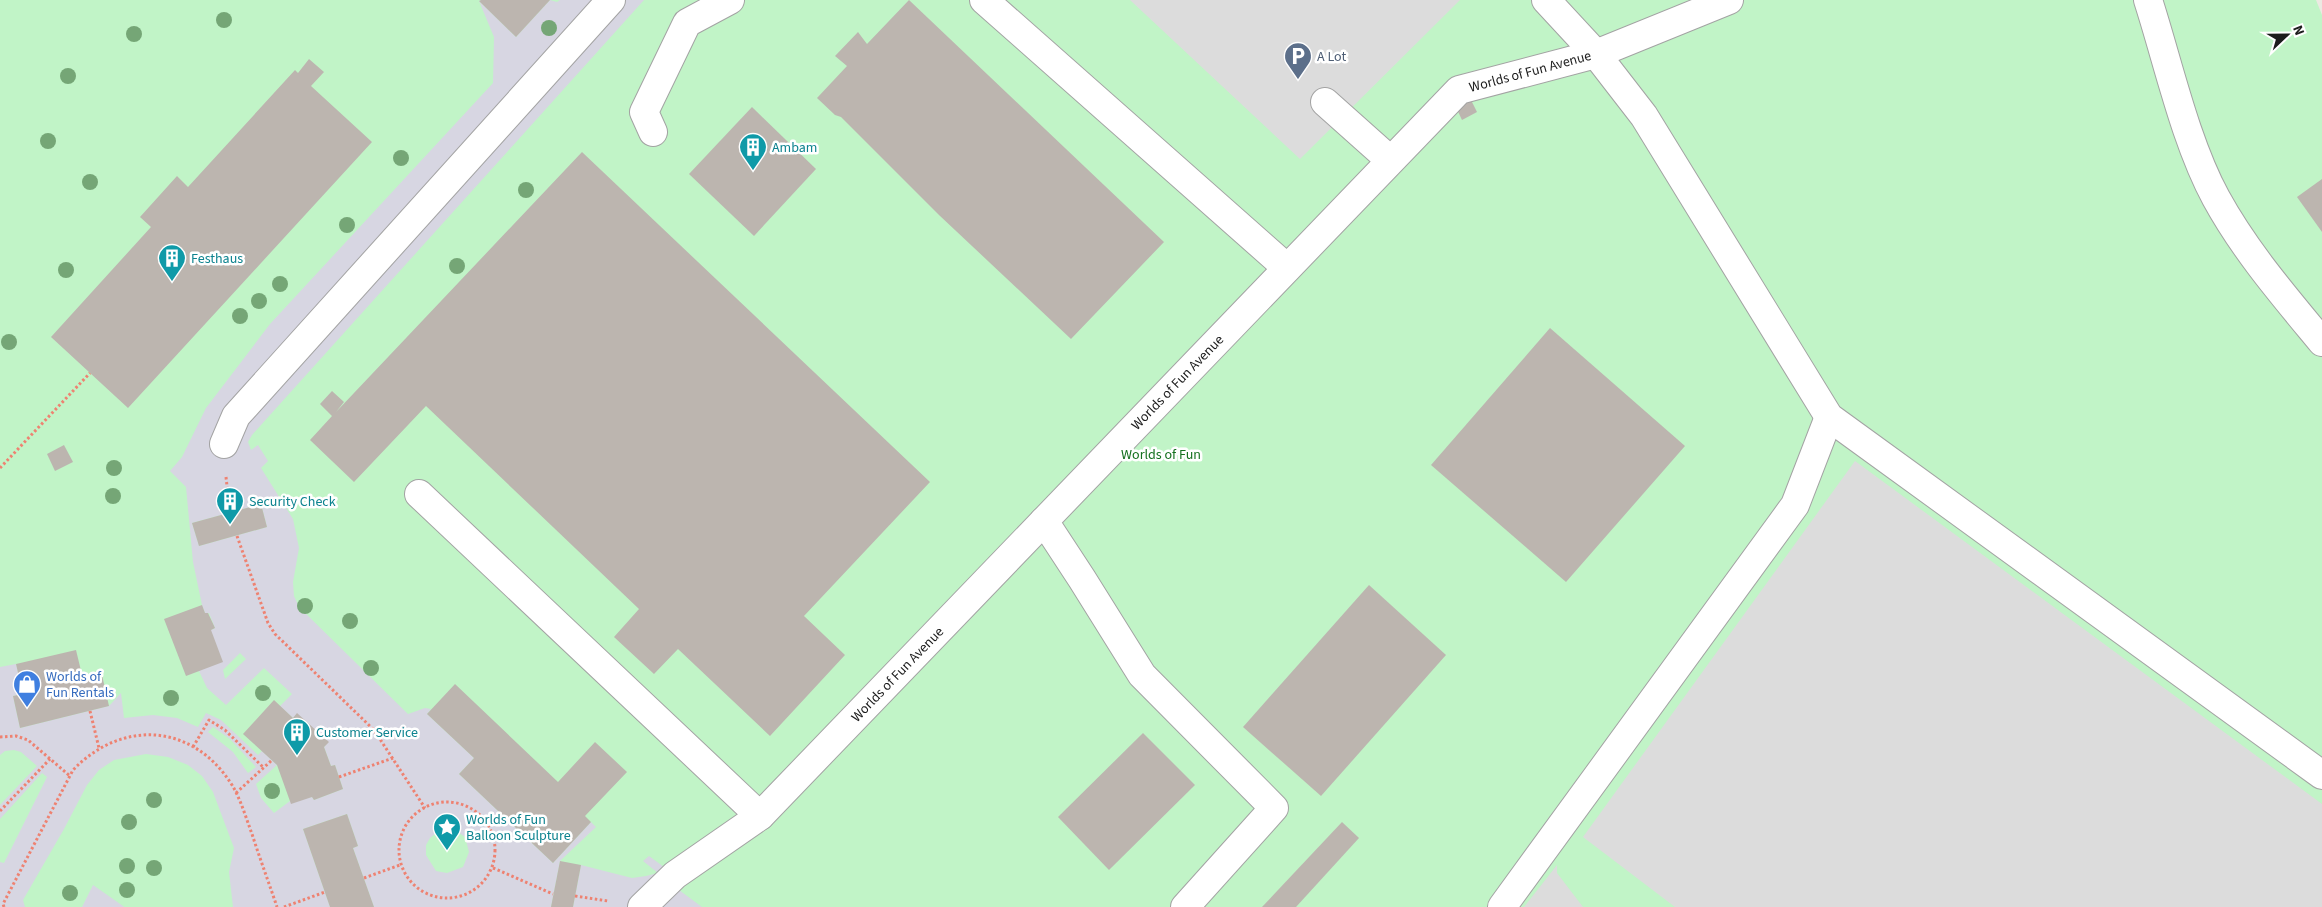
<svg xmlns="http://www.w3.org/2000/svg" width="2322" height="907" viewBox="0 0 2322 907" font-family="'Source Sans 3',sans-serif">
  <rect width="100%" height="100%" fill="#ece9e2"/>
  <polygon fill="#c1f4c7" points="0,0 2316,0 2322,15 2322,907 0,907"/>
  <g fill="#dcdcdc">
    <polygon points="1130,0 1460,0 1300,159"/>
    <polygon points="1855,461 2322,804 2322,907 1675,907 1583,837"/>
    <polygon points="1557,865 1557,873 1583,907 1524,907"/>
  </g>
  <g fill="#d7d6e2" fill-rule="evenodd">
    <path d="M 550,0 L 557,2 L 560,0 L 644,0 L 252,435 L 248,442 L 251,450 L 258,445 L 268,461 L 261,468 L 293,519 L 299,548 L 293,582 L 294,596 L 299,607 L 408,714 L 425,708 L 431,709 L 427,714 L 474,758 L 459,774 L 553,863 L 591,822 L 596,827 L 560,861 L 551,907 L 374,907 L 353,848 L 358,846 L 347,814 L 303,829 L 330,907 L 233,907 L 229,872 L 234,848 L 213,792 L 202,776 L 188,765 L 168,757 L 146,754 L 114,760 L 99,770 L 87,785 L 64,829 L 23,900 L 25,907 L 0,907 L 0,862 L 4,863 L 47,777 L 42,773 L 0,819 L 0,805 L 37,766 L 21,752 L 14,750 L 5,751 L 0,755 L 0,667 L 16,664 L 23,694 L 13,696 L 20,728 L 109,706 L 121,693 L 124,718 L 153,715 L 177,718 L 198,727 L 206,713 L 221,720 L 258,755 L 262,751 L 277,765 L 256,784 L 261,798 L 274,813 L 290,801 L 312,797 L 314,800 L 343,789 L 335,765 L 331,766 L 324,747 L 328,742 L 297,714 L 293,718 L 280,706 L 292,694 L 264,668 L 226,705 L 207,688 L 199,671 L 211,630 L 215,628 L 209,613 L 205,613 L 202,605 L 193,562 L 186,487 L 170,471 L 182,457 L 206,408 L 270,324 L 493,83 L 494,37 L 479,1 L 516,37 ZM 261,504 L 267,527 L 199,546 L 192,523 ZM 240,653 L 246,659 L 225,679 L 223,670 ZM 213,727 L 230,739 L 256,767 L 248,773 L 233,752 L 208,732 ZM 447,829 L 455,830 L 465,837 L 469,852 L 463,867 L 447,873 L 436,871 L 426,855 L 426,845 L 430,838 L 440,830 Z"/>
    <polygon points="649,856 687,884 679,890 702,907 573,907 581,865 632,878 646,876 658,873 643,861"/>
    <polygon points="93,885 123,906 124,907 82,907"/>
  </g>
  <g fill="#bcb5af">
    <polygon points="481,0 550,0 516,37 479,1"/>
    <polygon points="909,0 1164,242 1071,339 939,215 841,117 835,115 817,98 847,66 835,56 858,32 867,44"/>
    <polygon points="309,59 324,72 311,86 372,142 128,408 51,337 151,227 140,217 177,176 188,187 295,70 298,73"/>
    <polygon points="1469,96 1477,112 1462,120 1454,103"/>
    <polygon points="752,107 816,169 754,236 689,174"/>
    <polygon points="582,152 930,482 804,616 845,655 770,736 678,649 654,674 614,637 639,609 426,406 354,482 310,440 332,416 320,404 332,391 344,402 336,412"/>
    <polygon points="2322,179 2322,232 2297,197"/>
    <polygon points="1550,328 1685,446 1566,582 1431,465"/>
    <polygon points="64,445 73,462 55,471 47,454"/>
    <polygon points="261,504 267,527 199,546 192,523"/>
    <polygon points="1369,585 1446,655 1321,796 1243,727"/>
    <polygon points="202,605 205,613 208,613 215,628 211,630 223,662 186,676 164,619"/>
    <polygon points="76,650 83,679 102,675 109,706 20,728 13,696 23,694 16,664"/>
    <polygon points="455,684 558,782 595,742 627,772 585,816 591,822 553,863 459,774 474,758 427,714"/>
    <polygon points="274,700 293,718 297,713 329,742 324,747 331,766 335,765 343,789 314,800 312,797 291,804 277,765 243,734"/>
    <polygon points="1143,733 1195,785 1109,870 1058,817"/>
    <polygon points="347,814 358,846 353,848 374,907 330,907 303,829"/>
    <polygon points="1342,822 1359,838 1296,907 1262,907"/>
    <polygon points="560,861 581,865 573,907 551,907"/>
  </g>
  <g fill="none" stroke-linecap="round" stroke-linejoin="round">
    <g stroke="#a3a3a3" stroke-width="30">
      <g id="minor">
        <polyline points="984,0 1287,268"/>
        <polyline points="1546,0 1596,54 1644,116 1829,417 2322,775"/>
        <path d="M 2148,0 C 2168,62 2185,141 2216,198 C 2245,251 2284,296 2322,342"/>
        <polyline points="1325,102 1390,160"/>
        <polyline points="653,132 644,112 687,23 730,0"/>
        <polyline points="224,444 236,416 611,0"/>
        <polyline points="419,494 760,816"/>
        <polyline points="1044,521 1082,579 1142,675 1274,808 1185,907"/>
        <polyline points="642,907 675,875 760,816 1459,90 1596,54 1729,0"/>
        <polyline points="1502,907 1795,505 1829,417"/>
      </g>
    </g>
    <g stroke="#ee8271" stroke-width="3" stroke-dasharray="2.5 2.5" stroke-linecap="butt">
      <polyline points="0,468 90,373"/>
      <polyline points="226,477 230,513"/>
      <polyline points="237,536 268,623 275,634 374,730 425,808"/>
      <polyline points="90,711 99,748"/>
      <polyline points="0,737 16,736 28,740 70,776"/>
      <polyline points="193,747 209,720 225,730 264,768"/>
      <polyline points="339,777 393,758"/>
      <polyline points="236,793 272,760"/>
      <circle cx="447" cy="850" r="48"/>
      <polyline points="0,811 50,759"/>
      <polyline points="493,868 553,894"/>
      <polyline points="364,878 400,865"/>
      <polyline points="575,896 608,901"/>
      <path d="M 4,907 L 3,904 L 73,770 C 122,719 193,723 232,785 C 241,800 246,818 252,834 C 260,859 269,883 277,907"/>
      <polyline points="284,907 325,892"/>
    </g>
    <use href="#minor" stroke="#fff" stroke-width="28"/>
  </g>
  <g fill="#75a676">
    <circle cx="224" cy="20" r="8"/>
    <circle cx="549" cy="28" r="8"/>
    <circle cx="134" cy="34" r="8"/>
    <circle cx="68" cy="76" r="8"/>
    <circle cx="48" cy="141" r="8"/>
    <circle cx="401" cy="158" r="8"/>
    <circle cx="90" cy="182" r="8"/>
    <circle cx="526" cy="190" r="8"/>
    <circle cx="347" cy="225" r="8"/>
    <circle cx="457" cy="266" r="8"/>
    <circle cx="66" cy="270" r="8"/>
    <circle cx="280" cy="284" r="8"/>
    <circle cx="259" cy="301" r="8"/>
    <circle cx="240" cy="316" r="8"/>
    <circle cx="9" cy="342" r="8"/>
    <circle cx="114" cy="468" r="8"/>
    <circle cx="113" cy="496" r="8"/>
    <circle cx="305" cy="606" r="8"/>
    <circle cx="350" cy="621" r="8"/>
    <circle cx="371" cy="668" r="8"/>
    <circle cx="263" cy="693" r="8"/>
    <circle cx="171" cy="698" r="8"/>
    <circle cx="272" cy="791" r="8"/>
    <circle cx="154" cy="800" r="8"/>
    <circle cx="129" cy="822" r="8"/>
    <circle cx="127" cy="866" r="8"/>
    <circle cx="154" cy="868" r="8"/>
    <circle cx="127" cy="890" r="8"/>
    <circle cx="70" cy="893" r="8"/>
  </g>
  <defs>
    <g id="parking-pin" transform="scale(1.4375)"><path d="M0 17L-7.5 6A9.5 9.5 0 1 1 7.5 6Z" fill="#5c6f8a" stroke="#fff"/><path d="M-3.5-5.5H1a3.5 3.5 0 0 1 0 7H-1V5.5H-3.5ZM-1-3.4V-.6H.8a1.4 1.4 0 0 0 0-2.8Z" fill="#fff"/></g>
    <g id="building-pin" transform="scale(1.4375)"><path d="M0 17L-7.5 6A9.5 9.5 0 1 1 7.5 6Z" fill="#0f9aa8" stroke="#fff"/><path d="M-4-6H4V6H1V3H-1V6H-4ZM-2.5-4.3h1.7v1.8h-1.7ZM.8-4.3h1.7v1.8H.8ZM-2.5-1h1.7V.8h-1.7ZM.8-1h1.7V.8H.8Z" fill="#fff"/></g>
    <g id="shop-pin" transform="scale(1.4375)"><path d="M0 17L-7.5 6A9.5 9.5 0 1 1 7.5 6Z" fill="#3f7fe0" stroke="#fff"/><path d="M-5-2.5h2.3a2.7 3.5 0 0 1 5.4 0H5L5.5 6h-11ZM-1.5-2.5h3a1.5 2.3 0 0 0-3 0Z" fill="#fff"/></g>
    <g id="sight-pin" transform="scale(1.4375)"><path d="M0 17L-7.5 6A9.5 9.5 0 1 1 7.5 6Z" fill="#0f9aa8" stroke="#fff"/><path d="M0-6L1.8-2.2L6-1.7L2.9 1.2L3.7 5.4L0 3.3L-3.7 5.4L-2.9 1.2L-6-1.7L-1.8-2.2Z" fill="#fff"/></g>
  </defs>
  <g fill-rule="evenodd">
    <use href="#parking-pin" x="1298" y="56"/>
    <use href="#building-pin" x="753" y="147"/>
    <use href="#building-pin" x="172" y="258"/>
    <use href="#building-pin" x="230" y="501"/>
    <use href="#shop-pin" x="27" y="684"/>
    <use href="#building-pin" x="297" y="732"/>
    <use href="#sight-pin" x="447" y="827"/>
  </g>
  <g text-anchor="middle" stroke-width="5" stroke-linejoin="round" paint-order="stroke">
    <g font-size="14" fill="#4e5e75" stroke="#fff" text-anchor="start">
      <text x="1317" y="61">A Lot</text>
    </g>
    <g font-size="14" fill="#1c1c1c" stroke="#fff">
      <text transform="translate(1530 71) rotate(-15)" y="5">Worlds of Fun Avenue</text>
      <text transform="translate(1177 382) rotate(-46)" y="5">Worlds of Fun Avenue</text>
      <text transform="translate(897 674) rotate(-46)" y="5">Worlds of Fun Avenue</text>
    </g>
    <g font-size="14" fill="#0d838f" stroke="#fff" text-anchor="start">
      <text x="772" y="152">Ambam</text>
      <text x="191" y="263">Festhaus</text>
      <text x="249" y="506">Security Check</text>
      <text x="316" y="737">Customer Service</text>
      <text x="466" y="824">Worlds of Fun<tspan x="466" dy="16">Balloon Sculpture</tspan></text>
    </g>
    <g font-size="14" fill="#14701e" stroke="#fff">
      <text x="1161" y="459">Worlds of Fun</text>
    </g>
    <g font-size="14" fill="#366cbe" stroke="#fff" text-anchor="start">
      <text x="46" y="681">Worlds of<tspan x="46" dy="16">Fun Rentals</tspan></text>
    </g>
  </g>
  <g transform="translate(2287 35) rotate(68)" stroke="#ffffff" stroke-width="4" paint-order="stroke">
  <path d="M0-4L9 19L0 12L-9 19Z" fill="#1c1c1c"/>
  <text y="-8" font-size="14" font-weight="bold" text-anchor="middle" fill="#1c1c1c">N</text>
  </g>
</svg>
